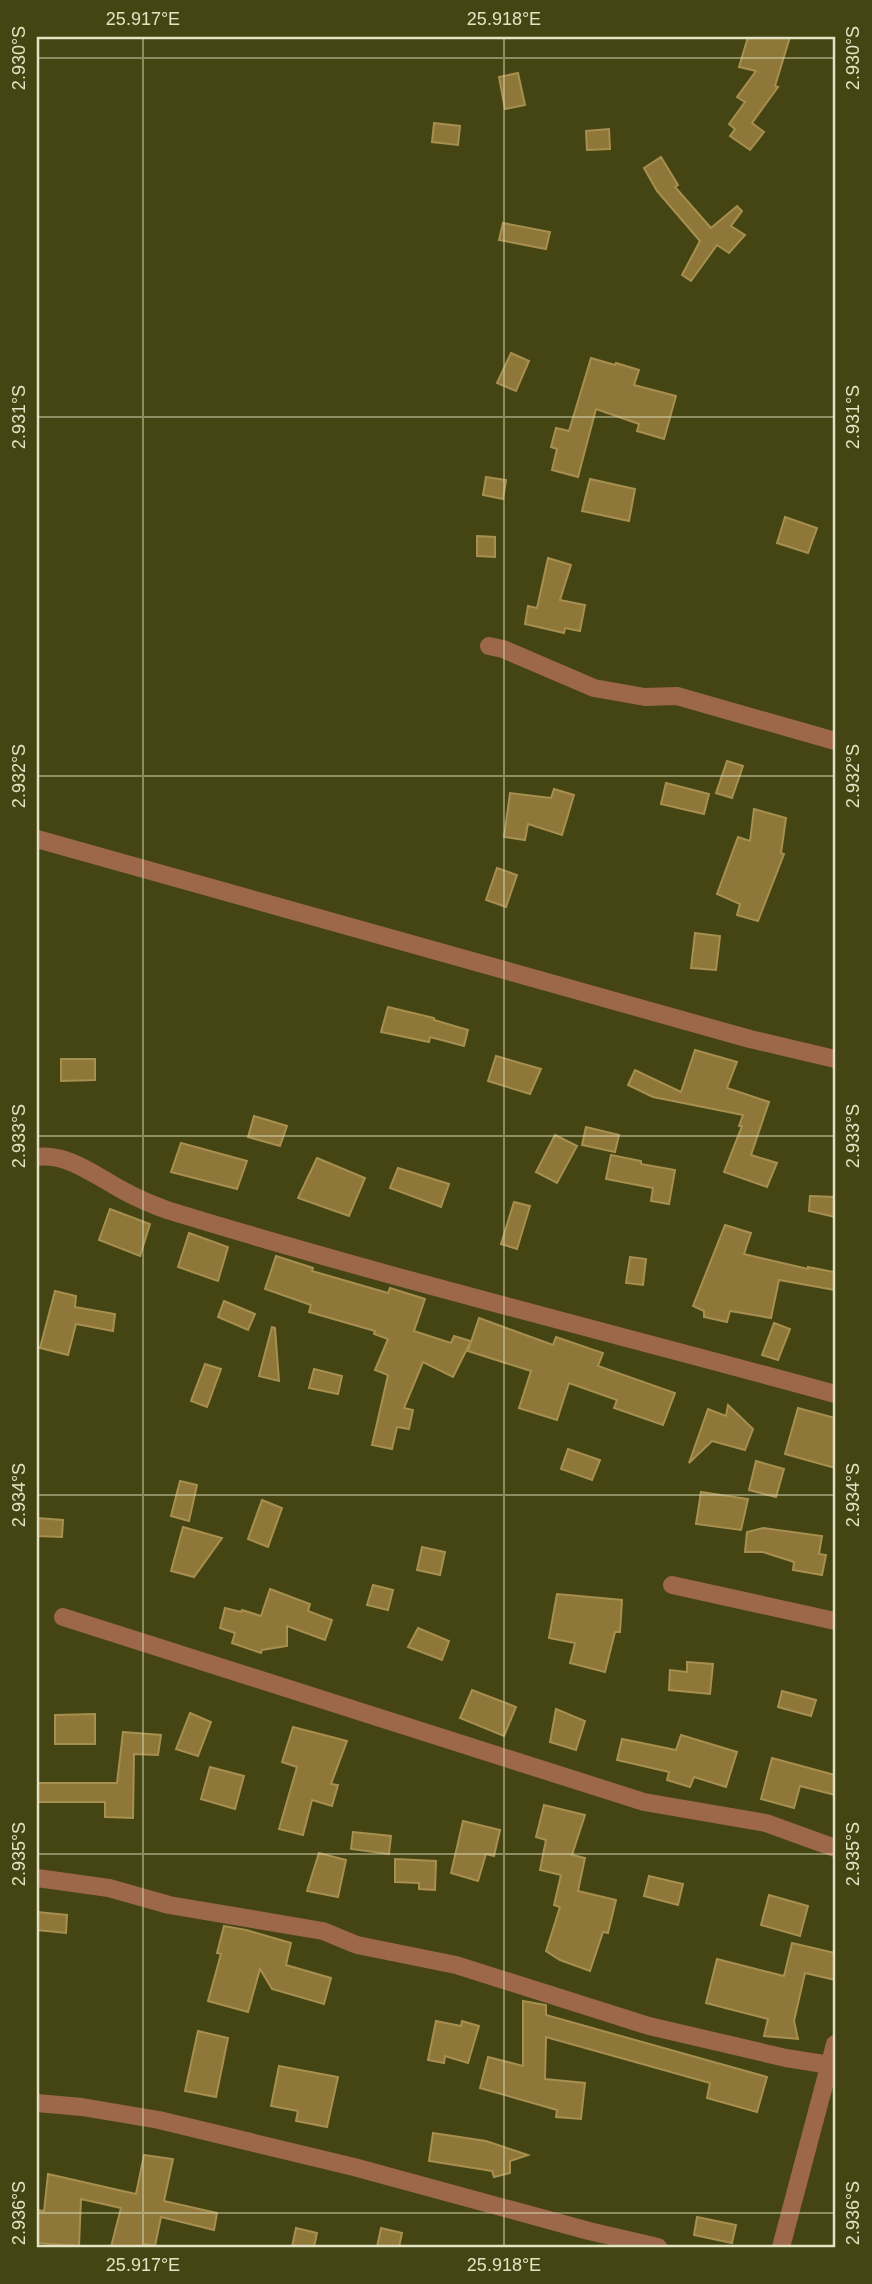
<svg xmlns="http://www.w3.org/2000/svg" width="872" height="2284" viewBox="0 0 872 2284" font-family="Arial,sans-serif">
  <rect width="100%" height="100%" fill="#454513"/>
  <g fill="#8e7738" stroke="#a78f50" stroke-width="2">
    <polygon points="748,37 790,37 775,86 778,87 752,123 764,132 750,150 730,136 735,129 729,124 745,102 737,97 756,71 739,67"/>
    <polygon points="518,73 525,105 505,109 499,77"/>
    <polygon points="434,123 460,126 458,145 432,142"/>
    <polygon points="609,129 610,149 587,150 586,131"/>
    <polygon points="661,157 678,185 675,187 711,228 737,206 742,211 731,226 745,235 729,253 717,245 691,281 682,275 700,241 657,191 644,168"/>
    <polygon points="503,223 550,232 546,249 499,240"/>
    <polygon points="511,353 529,361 516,391 497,383"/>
    <polygon points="591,358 615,365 616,363 639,370 634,385 676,396 664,439 637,431 639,424 596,409 578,477 552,470 557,449 551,447 556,428 569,431"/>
    <polygon points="486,477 506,480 503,499 483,495"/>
    <polygon points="590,479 635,489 629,521 582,511"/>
    <polygon points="785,517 817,528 808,553 777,543"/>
    <polygon points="477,536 495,537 495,557 477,556"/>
    <polygon points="548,558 571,565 560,600 585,605 580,631 565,628 564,633 525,624 528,606 537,608"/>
    <polygon points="727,761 743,766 732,798 716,793"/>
    <polygon points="666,783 709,794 704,814 661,804"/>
    <polygon points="554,789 574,795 562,835 528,824 525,840 504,837 510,793 551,798"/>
    <polygon points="754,809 786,818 781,853 784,854 758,921 737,915 740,904 717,894 738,837 750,841"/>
    <polygon points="497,868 517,875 506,907 486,900"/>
    <polygon points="695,933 720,936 716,970 691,968"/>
    <polygon points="388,1007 434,1018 434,1020 468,1030 464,1046 430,1037 429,1042 381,1032"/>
    <polygon points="695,1050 737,1062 727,1088 769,1102 751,1155 777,1163 767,1187 724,1172 742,1126 739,1126 743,1115 653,1097 628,1085 635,1070 681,1092"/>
    <polygon points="496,1056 541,1069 530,1094 488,1081"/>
    <polygon points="61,1059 95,1059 95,1080 61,1081"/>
    <polygon points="254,1116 287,1126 280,1146 248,1137"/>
    <polygon points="586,1127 619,1135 615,1152 582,1145"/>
    <polygon points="555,1135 577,1146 557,1183 536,1172"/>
    <polygon points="181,1143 247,1161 237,1189 171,1172"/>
    <polygon points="611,1155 641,1161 641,1164 675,1170 669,1204 651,1201 653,1188 606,1179"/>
    <polygon points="317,1158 365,1178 349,1216 298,1198"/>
    <polygon points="398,1168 449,1184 441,1207 390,1188"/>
    <polygon points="810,1196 835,1197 835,1217 809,1211"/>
    <polygon points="514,1202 530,1206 517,1249 501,1244"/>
    <polygon points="110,1209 150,1224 140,1256 99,1240"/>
    <polygon points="725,1225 751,1233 744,1254 808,1269 808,1267 834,1272 835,1290 779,1280 771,1318 730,1311 727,1322 704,1317 704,1311 693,1306"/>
    <polygon points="189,1233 228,1247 218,1281 178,1267"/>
    <polygon points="276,1256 313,1268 312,1271 388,1293 390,1288 425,1299 414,1331 451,1343 454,1336 471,1341 453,1377 423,1362 404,1408 413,1410 409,1429 397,1427 392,1449 372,1445 388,1375 375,1370 388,1339 374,1334 375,1331 309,1312 311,1305 265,1289"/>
    <polygon points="630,1257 646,1259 643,1285 626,1283"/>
    <polygon points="55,1291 76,1296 75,1307 115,1314 113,1331 76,1324 68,1355 40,1348"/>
    <polygon points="224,1301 255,1314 248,1330 218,1317"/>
    <polygon points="479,1318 553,1345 556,1337 603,1353 598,1366 675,1393 663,1425 614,1408 617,1400 569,1383 557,1420 519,1408 531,1371 468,1351"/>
    <polygon points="774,1323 790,1329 778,1360 762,1355"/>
    <polygon points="272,1327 275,1328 279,1381 259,1376"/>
    <polygon points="205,1364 221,1369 207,1407 191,1401"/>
    <polygon points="314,1369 342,1376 338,1394 309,1388"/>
    <polygon points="728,1405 753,1429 745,1450 712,1441 689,1463 708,1409 726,1416"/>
    <polygon points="798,1408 835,1418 835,1468 785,1454"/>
    <polygon points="568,1449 600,1460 592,1480 561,1469"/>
    <polygon points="756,1461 784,1469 776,1497 749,1490"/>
    <polygon points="180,1481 197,1485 189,1521 171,1516"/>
    <polygon points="701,1492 748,1499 741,1530 696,1524"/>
    <polygon points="262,1500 282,1508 268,1547 248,1539"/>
    <polygon points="37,1518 63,1520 62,1537 37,1536"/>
    <polygon points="183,1527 222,1538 194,1577 171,1571"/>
    <polygon points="763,1528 822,1536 819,1554 826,1555 822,1575 793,1570 794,1562 763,1552 745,1552 747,1532"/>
    <polygon points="422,1547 445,1552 440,1575 417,1570"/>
    <polygon points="373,1585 393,1590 388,1610 367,1605"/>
    <polygon points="270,1589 310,1604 308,1611 332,1620 325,1640 287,1626 287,1646 262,1650 261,1653 232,1643 235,1633 220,1628 225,1608 241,1612 242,1610 261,1616"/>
    <polygon points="557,1594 622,1600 620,1632 615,1632 605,1672 570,1663 575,1643 549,1638"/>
    <polygon points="418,1628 449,1641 442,1660 408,1647"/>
    <polygon points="687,1662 713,1664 710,1694 669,1690 670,1670 687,1672"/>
    <polygon points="472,1690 516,1707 504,1736 460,1718"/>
    <polygon points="782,1691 816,1700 811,1716 778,1707"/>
    <polygon points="556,1709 585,1721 576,1750 550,1742"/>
    <polygon points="190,1713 211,1722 198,1756 176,1749"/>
    <polygon points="95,1714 95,1744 55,1744 55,1715"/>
    <polygon points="293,1727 347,1741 331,1784 338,1785 332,1806 312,1800 303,1835 279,1829 297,1767 282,1762"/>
    <polygon points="123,1732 161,1735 158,1755 134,1754 133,1818 105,1817 105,1802 37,1802 37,1783 117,1783"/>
    <polygon points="681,1735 737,1752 726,1787 694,1777 690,1787 667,1780 669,1772 617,1760 622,1739 676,1750"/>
    <polygon points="772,1758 835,1775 835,1795 800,1786 794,1808 761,1799"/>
    <polygon points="210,1767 244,1776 235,1809 201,1799"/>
    <polygon points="544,1805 585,1815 572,1855 585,1858 578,1891 616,1900 608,1933 603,1932 590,1971 560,1960 546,1951 560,1907 554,1905 561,1875 540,1870 546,1840 536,1837"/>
    <polygon points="463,1821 500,1830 494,1856 486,1854 478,1881 451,1873"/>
    <polygon points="353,1832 391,1836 389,1854 351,1849"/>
    <polygon points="319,1853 346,1860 338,1897 307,1891"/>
    <polygon points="395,1859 436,1861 435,1890 419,1889 419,1883 395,1882"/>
    <polygon points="649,1876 683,1884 678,1905 644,1896"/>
    <polygon points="769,1895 808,1906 800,1936 761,1925"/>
    <polygon points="37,1912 67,1915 66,1933 37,1930"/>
    <polygon points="224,1926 246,1930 291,1943 286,1965 331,1978 324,2004 272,1989 260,1969 248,2012 208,2001 221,1954 217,1953"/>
    <polygon points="792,1943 835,1953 835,1980 805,1973 794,2021 798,2039 764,2036 768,2019 706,2003 717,1959 784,1976"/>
    <polygon points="523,2001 546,2005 546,2015 767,2077 757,2112 707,2098 710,2083 546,2037 545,2079 585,2083 581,2119 556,2117 557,2110 480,2088 488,2057 523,2066"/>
    <polygon points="436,2021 461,2026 462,2021 479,2026 468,2063 445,2056 444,2063 428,2060"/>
    <polygon points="198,2031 228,2038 216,2097 185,2091"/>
    <polygon points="279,2066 338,2077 327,2127 296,2121 298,2111 271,2106"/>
    <polygon points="433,2133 486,2141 528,2155 510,2161 510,2173 494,2177 492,2171 429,2161"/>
    <polygon points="144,2155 173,2159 164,2201 217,2213 214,2230 161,2217 155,2246 145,2244 145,2247 111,2247 121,2208 81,2199 79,2246 37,2243 37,2210 44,2211 48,2174 136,2194"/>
    <polygon points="697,2217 736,2225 732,2243 694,2235"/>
    <polygon points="296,2228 317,2233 314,2247 292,2247"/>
    <polygon points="381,2228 402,2233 399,2247 377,2247"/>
  </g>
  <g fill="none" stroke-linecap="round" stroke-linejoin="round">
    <g stroke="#9d6749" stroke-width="18">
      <polyline points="489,646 503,649 594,688 645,697 677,696 835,741"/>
      <polyline points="37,839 750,1039 835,1059"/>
      <path d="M 37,1157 C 69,1153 97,1177 124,1191 C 137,1198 153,1205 167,1210 C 388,1278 613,1333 835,1394"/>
      <polyline points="672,1585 835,1621"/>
      <polyline points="63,1617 644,1802 766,1823 835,1848"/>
      <polyline points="37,1878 109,1888 169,1905 323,1931 357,1945 456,1965 649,2026 786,2058 830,2065"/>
      <polyline points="37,2103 82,2107 159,2120 354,2167 589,2231 658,2247"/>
      <polyline points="781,2247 835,2044"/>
    </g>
  </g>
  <path fill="none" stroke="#e2e4c3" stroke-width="2" stroke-opacity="0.45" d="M 143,37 L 143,2247M 504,37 L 504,2247M 37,58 L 835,58M 37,417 L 835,417M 37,776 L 835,776M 37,1136 L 835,1136M 37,1495 L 835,1495M 37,1854 L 835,1854M 37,2213 L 835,2213"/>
  <rect width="872" height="2284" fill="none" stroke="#454513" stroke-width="77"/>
  <rect x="38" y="38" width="796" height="2208" fill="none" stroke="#e2e4c3" stroke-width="2.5"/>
  <g font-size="18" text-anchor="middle" fill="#e2e4c3">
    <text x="143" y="25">25.917°E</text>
    <text x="504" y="25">25.918°E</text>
    <text transform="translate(19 58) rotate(-90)" y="6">2.930°S</text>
    <text transform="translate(853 58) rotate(-90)" y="6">2.930°S</text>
    <text transform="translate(19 417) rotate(-90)" y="6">2.931°S</text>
    <text transform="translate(853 417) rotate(-90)" y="6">2.931°S</text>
    <text transform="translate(19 776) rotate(-90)" y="6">2.932°S</text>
    <text transform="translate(853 776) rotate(-90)" y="6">2.932°S</text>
    <text transform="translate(19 1136) rotate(-90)" y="6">2.933°S</text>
    <text transform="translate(853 1136) rotate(-90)" y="6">2.933°S</text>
    <text transform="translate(19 1495) rotate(-90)" y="6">2.934°S</text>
    <text transform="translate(853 1495) rotate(-90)" y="6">2.934°S</text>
    <text transform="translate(19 1854) rotate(-90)" y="6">2.935°S</text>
    <text transform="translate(853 1854) rotate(-90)" y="6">2.935°S</text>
    <text transform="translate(19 2213) rotate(-90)" y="6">2.936°S</text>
    <text transform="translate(853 2213) rotate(-90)" y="6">2.936°S</text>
    <text x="143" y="2271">25.917°E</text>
    <text x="504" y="2271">25.918°E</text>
  </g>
</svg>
